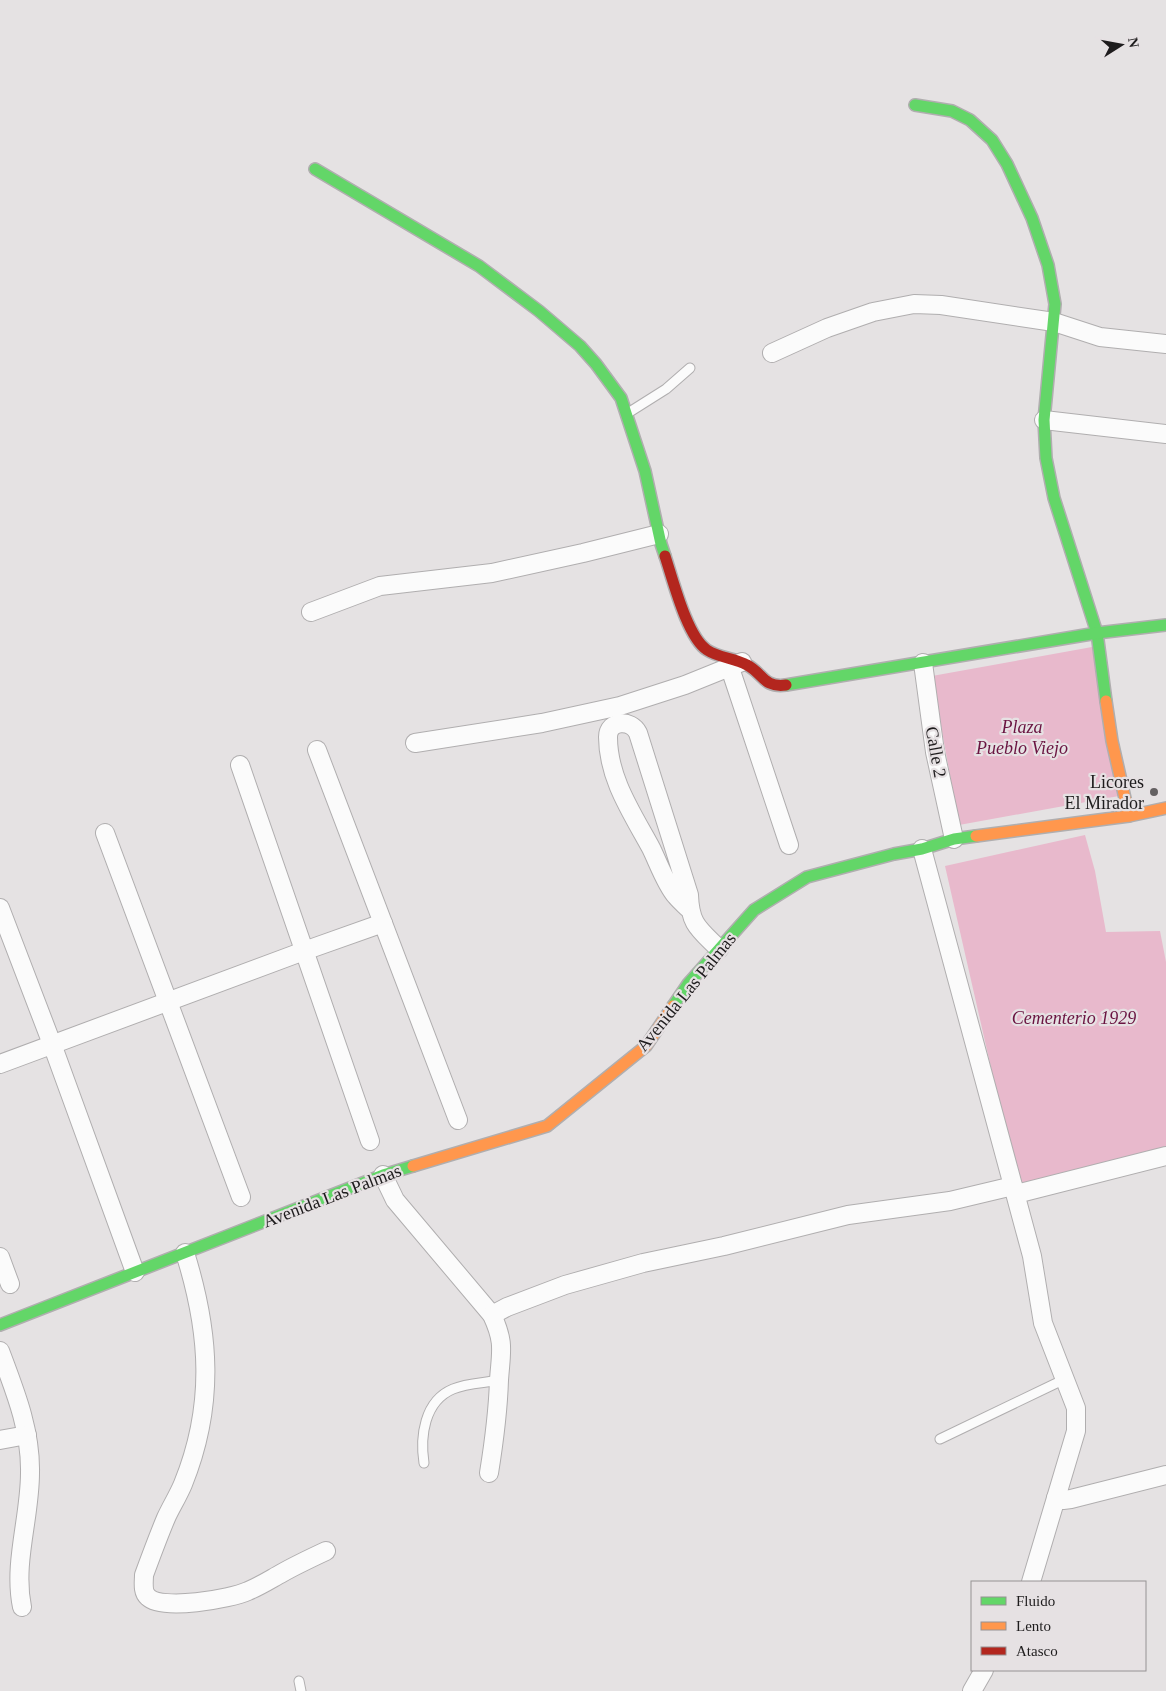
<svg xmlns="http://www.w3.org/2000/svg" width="1166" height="1691" viewBox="0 0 1166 1691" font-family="Georgia,serif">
  <rect width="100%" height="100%" fill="#e5e2e3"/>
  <g fill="#e8b9cc">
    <polygon points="1092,647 1119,796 959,825 932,676"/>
    <polygon points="1085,835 1095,871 1106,932 1160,931 1166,962 1166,1150 1018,1186 945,866"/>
  </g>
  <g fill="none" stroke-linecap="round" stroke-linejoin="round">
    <g stroke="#b0aeaf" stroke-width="11">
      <g id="lane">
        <polyline points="628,413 666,389 690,368"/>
        <polyline points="940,1439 1065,1379"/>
        <path d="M 424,1463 C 420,1437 424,1401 453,1389 C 467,1383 485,1383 499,1380"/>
        <polyline points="299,1681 301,1691"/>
      </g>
    </g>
    <g stroke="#b0aeaf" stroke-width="20">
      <g id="street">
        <polyline points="772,353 827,328 873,312 914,304 941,305 1054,322 1100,337 1166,344"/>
        <polyline points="1044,420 1166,434"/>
        <polyline points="311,612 380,586 492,573 583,553 659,534"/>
        <polyline points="923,663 935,752 954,839"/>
        <polyline points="730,668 789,845"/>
        <polyline points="415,743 542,723 620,706 685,685 742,662"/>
        <polyline points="317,750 458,1120"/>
        <polyline points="240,765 370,1141"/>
        <polyline points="105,833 241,1197"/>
        <polyline points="922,849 1032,1256 1043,1323 1076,1408 1076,1431 1031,1582"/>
        <polyline points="0,908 52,1044 135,1272"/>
        <path d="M 689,909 C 685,905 680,901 676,896 C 666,885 658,862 651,848 C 632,813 608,778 608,737 C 608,720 631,719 638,733 L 689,895 C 690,925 699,929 719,949"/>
        <polyline points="0,1064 304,951 383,923"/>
        <path d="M 383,1175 L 395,1200 L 492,1315 C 505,1343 501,1351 499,1380 C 498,1411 494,1442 489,1473"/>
        <polyline points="1016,1194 1166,1156"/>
        <path d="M 185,1253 C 210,1333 215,1405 183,1484 C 178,1496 171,1507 166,1518 C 158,1537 151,1556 144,1575 C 144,1582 142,1592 148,1597 C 161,1611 231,1599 248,1591 C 260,1586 271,1579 282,1573 C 296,1565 311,1558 326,1551"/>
        <polyline points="0,1257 10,1284"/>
        <polyline points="492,1315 507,1307 565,1285 643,1263 724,1246 848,1215 950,1201 1013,1186"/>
        <path d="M 0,1351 C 15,1391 31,1430 30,1473 C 30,1518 13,1563 22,1607"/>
        <polyline points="0,1440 27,1435"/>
        <polyline points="1056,1498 1063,1500 1071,1499 1166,1475"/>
        <polyline points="972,1691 984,1670"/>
      </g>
    </g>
    <g stroke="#b0aeaf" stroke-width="14">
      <g id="fast">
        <polyline points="915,105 952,111 970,120 992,140 1007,164 1032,218 1048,265 1055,304 1044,420 1046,458 1054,498 1097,633 1106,701"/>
        <polyline points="315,169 479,266 539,311 580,346 596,364 621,398 645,471 661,544 665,556"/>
        <polyline points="786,685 1097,633 1166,625"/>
        <polyline points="673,1006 688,984 754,910 807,877 894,854 922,849 954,839 976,836"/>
        <polyline points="0,1325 383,1175 413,1166"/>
      </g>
    </g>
    <g stroke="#b0aeaf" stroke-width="14">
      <g id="slow">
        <polyline points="1106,701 1112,741 1129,816"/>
        <polyline points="976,836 1129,816 1166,808"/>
        <polyline points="413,1166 547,1126 646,1046 673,1006"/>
      </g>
    </g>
    <g stroke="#b0aeaf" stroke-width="14">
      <path id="jam" d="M 665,556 C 673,580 687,637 707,650 C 719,658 735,658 747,665 C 763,673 763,688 786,685"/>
    </g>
    <use href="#lane" stroke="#fbfbfb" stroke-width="9"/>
    <use href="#street" stroke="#fbfbfb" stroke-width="18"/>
    <use href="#fast" stroke="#63d668" stroke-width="11"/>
    <use href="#slow" stroke="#ff974d" stroke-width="11"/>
    <use href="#jam" stroke="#b3261e" stroke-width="11"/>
  </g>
  <circle fill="#646162" stroke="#e6e1e3" stroke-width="2" cx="1154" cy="792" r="5"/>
  <g text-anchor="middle" stroke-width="4.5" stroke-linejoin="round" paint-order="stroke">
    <g font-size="18" font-style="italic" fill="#6a1441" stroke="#e6e1e3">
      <text x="1022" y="733">Plaza<tspan x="1022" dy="21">Pueblo Viejo</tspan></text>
      <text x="1074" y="1024">Cementerio 1929</text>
    </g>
    <g font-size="18" fill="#1e1c1d" stroke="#e6e1e3">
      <text transform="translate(936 752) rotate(80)" y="6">Calle 2</text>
      <text transform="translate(686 992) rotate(-51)" y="6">Avenida Las Palmas</text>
      <text transform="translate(332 1196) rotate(-21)" y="6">Avenida Las Palmas</text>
    </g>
    <g font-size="18" fill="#1e1c1d" stroke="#e6e1e3" text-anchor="end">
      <text x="1144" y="788">Licores<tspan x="1144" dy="21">El Mirador</tspan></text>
    </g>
  </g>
  <rect x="971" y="1581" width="175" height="90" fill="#e6e1e3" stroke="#969294"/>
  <rect x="981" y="1597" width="25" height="8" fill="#63d668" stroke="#969294"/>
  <text x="1016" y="1606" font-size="15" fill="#1e1c1d">Fluido</text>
  <rect x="981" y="1622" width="25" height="8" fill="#ff974d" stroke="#969294"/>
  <text x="1016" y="1631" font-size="15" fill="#1e1c1d">Lento</text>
  <rect x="981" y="1647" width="25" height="8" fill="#b3261e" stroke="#969294"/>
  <text x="1016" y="1656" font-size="15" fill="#1e1c1d">Atasco</text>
  <g transform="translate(1121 45) rotate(79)" stroke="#e6e1e3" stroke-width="4" paint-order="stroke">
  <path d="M0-4L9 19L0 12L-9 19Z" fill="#1e1c1d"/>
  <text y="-8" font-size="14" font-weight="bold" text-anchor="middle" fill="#1e1c1d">N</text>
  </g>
</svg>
